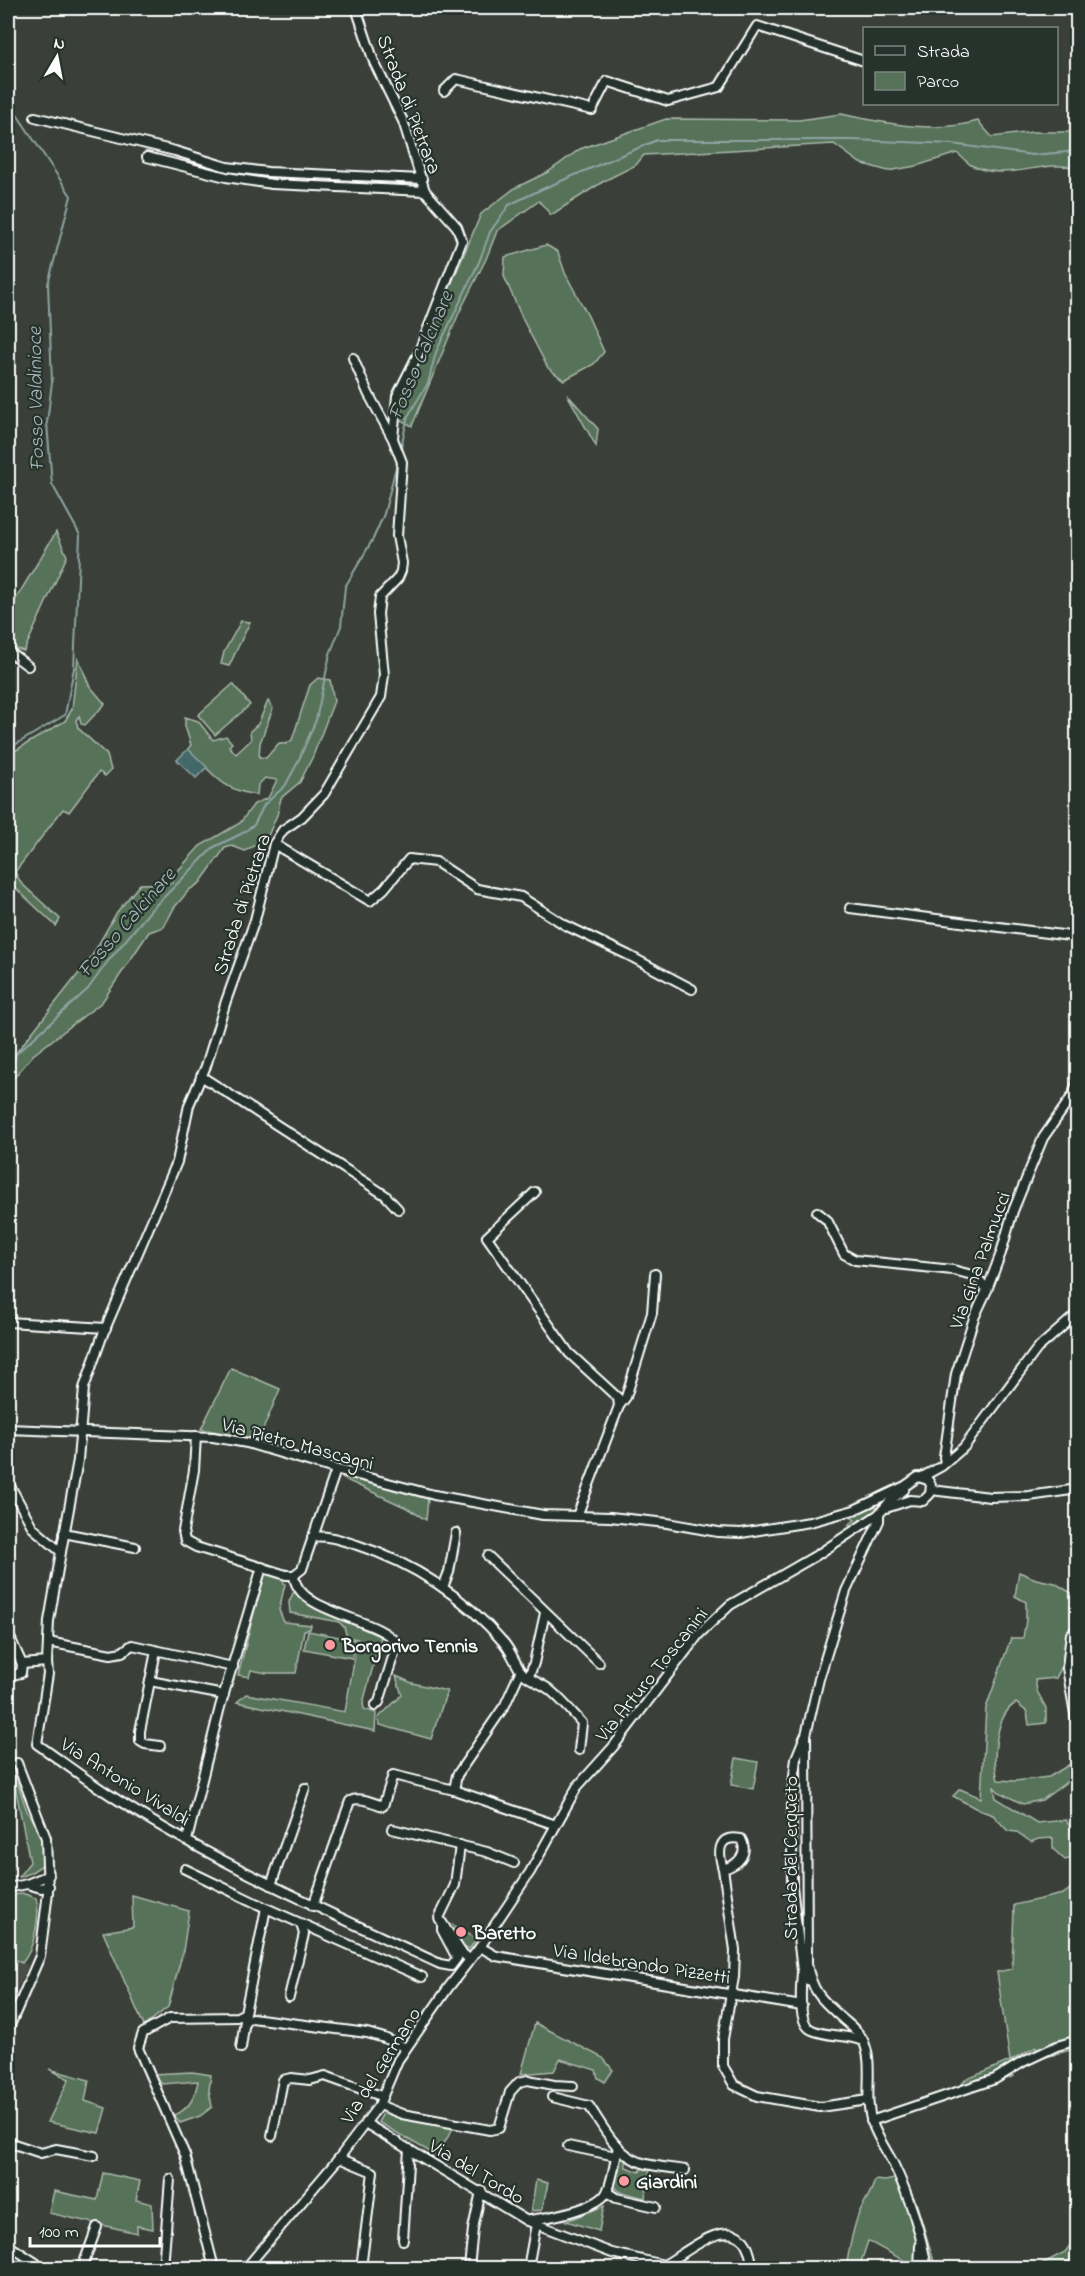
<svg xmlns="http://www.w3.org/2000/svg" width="1085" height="2276" viewBox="0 0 1085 2276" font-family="'Indie Flower',sans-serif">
  <rect width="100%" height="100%" fill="#3a4039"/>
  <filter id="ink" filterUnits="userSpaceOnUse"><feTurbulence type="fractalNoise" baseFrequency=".0167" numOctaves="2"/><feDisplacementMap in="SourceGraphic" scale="12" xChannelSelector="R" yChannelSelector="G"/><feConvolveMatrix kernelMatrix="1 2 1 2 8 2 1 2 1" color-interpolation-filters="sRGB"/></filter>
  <g filter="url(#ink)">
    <polygon fill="#4c4d46" points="8,1957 28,1965 8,2011"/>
    <g fill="#567258" stroke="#aab8ac" stroke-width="1.5">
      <path d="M 841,114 C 886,123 932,134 978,121 L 992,137 L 1033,132 L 1077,132 L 1077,168 C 1043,159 1005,183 971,165 C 966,162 962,157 957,153 L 916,166 L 888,171 L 860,163 L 834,144 L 644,155 L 636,165 L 604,181 L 551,215 L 539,201 L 497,231 L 486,259 L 459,313 L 412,426 L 397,418 L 405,394 L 481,214 L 515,188 L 548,172 L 580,149 L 666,119 L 799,120 Z"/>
      <polygon points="546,245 558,252 565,273 588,316 604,352 594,364 564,380 548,368 523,320 504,276 505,257"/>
      <polygon points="567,394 598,429 596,446"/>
      <polygon points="56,532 67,556 24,651 17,649 8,642 8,612"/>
      <polygon points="241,621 250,622 229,666 221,664 224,652"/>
      <polygon points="78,657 89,685 105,704 85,725 81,724 79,716 76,720 78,728 107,755 111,770 105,776 99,772 69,812 63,809 15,872 21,883 60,919 56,926 8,881 8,755 65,721 72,709"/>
      <path d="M 318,678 L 330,680 L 334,701 L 313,756 L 300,782 L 281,798 L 277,815 L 267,838 L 245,851 L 232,846 L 225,848 L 200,883 L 189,890 L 174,908 L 164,927 L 149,932 L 102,1002 L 33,1055 L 8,1085 L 8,1063 L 90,959 L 117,912 L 140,884 L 172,883 L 175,874 L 200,846 L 240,823 L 254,804 L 268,798 L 277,780 L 265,778 L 258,785 L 257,795 C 220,790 213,773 188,749 L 191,745 L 185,726 L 185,717 L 198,721 L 213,740 L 226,736 L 232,743 L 229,746 L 236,754 L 251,740 L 250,731 L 258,724 L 268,701 L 273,708 L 260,743 L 259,757 L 266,758 L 279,743 L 286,744 L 292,740 L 310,685 Z"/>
      <polygon points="233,684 250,705 215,735 198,715"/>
      <polygon points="231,1368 280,1389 259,1439 201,1429"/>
      <polygon points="343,1475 428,1499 426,1520 407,1508 342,1478"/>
      <polygon points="875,1503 877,1511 856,1526 848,1525 855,1520 849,1516"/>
      <path d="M 1019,1572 L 1036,1579 L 1055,1583 L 1076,1596 L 1077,1620 C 1058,1636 1069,1657 1056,1678 L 1035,1680 L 1037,1691 L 1046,1708 L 1046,1723 L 1029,1725 L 1027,1712 L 1016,1703 C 995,1715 992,1759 998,1780 L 1015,1781 L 1049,1777 L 1072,1763 L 1076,1775 L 1042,1800 L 1023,1804 L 999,1792 L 994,1787 L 996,1798 L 1037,1823 L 1066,1820 L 1077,1838 L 1077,1857 L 1065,1860 L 1053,1849 L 1053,1838 L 1038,1839 L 1031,1842 L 1017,1832 L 1008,1831 L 993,1815 L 979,1810 L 953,1796 L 960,1789 L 981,1798 L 986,1708 L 1011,1638 L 1023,1638 L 1026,1620 L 1026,1602 L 1015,1596 Z"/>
      <polygon points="264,1574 278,1576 285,1584 279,1610 284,1622 311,1625 310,1629 304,1630 296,1673 267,1673 251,1670 249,1677 238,1675"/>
      <polygon points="293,1593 299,1593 326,1611 381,1637 363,1703 364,1709 376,1713 375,1731 237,1702 246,1694 345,1712 358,1639 347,1637 344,1627 339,1622 290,1613 289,1602"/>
      <polygon points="308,1631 355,1640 352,1658 304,1649"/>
      <polygon points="396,1676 412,1683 447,1691 431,1739 380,1725 378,1718 402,1695"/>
      <polygon points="8,1756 27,1811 44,1842 44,1860 41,1866 30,1873 20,1877 19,1876 30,1862 14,1780 8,1774"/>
      <polygon points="736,1758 758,1762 753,1789 731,1785"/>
      <polygon points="1073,1887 1077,1888 1077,2048 1036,2060 1036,2047 1011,2061 1018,2068 1012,2072 1014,2076 967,2094 960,2087 965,2080 1010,2061 997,1972 1012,1969 1014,1905 1063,1894"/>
      <path d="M 22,1893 L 36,1898 C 41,1914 34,1950 22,1963 L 8,1957 L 8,1897 Z"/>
      <polygon points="132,1895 189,1911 183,1951 168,2007 144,2026 103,1932 133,1927"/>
      <polygon points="453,1925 477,1939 469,1949 463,1947"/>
      <polygon points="535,2023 603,2058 613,2070 605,2082 598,2078 596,2070 560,2059 554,2071 521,2074"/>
      <polygon points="49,2069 89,2080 85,2101 106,2108 99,2133 48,2122 69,2079"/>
      <path d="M 192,2072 L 211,2075 L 209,2090 L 212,2107 L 200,2116 L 180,2123 L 174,2115 C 190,2109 195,2097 198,2081 L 162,2084 L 153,2074 Z"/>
      <polygon points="385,2110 453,2128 437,2156 378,2122"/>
      <polygon points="620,2158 625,2159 626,2167 640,2172 642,2167 650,2168 645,2198 618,2191 615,2186"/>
      <polygon points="103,2173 140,2181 136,2200 152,2204 153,2229 137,2226 137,2233 49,2213 54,2191 97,2200"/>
      <path d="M 904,2177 L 916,2202 L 936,2268 L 903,2268 L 905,2261 L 868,2241 L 859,2268 L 846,2268 C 849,2250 852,2231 859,2213 C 864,2201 871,2195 875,2180 L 885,2181 Z"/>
      <polygon points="536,2180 548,2183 542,2210 531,2211"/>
      <polygon points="604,2206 599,2231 566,2221"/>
      <path d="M 1077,2236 C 1078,2242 1080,2255 1077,2260 C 1070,2273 1046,2269 1034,2268 L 1065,2252 Z"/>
    </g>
    <polygon fill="#436867" stroke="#8ea4a4" stroke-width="1.5" points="188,749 207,767 196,778 177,760"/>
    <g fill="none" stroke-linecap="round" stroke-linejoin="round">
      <g stroke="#8ea4a4" stroke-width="2">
        <polyline points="8,101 71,196 48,284 52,382 47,423 52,484 80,535 74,668 65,715 8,749"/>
        <polyline points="400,451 408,416 428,383 436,352 479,262 490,232 509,205 540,190 657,140 853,140 952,144 1032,155 1067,152 1078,148"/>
        <polyline points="8,1080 16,1054 88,989 108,961 151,910 214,847 241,834 254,825 264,805 285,786 297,764 316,720 330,654 341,626 345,587 373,539 384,514 398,459"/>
        <polyline points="1059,2268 1070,2261 1078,2253"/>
      </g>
      <polyline stroke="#4e534d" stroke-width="8" stroke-dasharray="8 4" stroke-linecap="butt" points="8,1738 17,1763"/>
      <g stroke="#fff" stroke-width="12">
        <g id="minor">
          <polyline points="356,8 374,62 403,121 425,191 457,227 462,241 418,354 397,396 393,438"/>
          <polyline points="444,91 456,79 592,110 607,81 668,101 719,87 757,26 864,61"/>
          <polyline points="35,117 175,151 227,167 268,172 422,179"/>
          <polyline points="147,157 226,177 272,184 425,191"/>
          <polyline points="8,651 28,666"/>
          <polyline points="274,844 370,901 384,889 409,859 436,862 477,889 521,897 565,925 628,955 692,989"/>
          <polyline points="850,908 1078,937"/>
          <polyline points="201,1076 385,1195 398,1209"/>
          <polyline points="535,1192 487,1237 569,1353 618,1398 619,1406 577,1516"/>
          <polyline points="817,1212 827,1220 844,1254 855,1260 953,1270 972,1275 981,1282 987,1290"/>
          <polyline points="8,1322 106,1328"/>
          <polyline points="619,1406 626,1397 652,1313 655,1274"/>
          <polyline points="8,1429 213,1437 247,1443 331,1468 434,1495 543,1515 610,1517 667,1523 718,1532 741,1533 810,1522 854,1510 905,1486 918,1477 928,1480 931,1485 930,1494 923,1501 910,1500 886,1508"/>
          <polyline points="196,1436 194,1470 183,1531 185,1541 196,1547 286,1575 294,1575 302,1569 336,1470"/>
          <polyline points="945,1463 944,1457 956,1374 974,1318 987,1290 1001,1253 1013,1211 1043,1138 1073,1095 1078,1079"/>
          <polyline points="922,1477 942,1466 964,1447 1037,1349 1078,1313"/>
          <path d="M 8,1482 L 33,1528 L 61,1552 L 49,1621 L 47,1662 L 48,1674 L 37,1744 C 60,1760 81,1776 104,1791 C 208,1860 327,1911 440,1964 L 451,1966 L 457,1958 L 442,1930 L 442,1925"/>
          <polyline points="931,1490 990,1497 1029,1496 1078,1489"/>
          <path d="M 879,1514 L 879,1521 L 846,1591 L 819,1679 L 806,1735 L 807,1964 C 812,1993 823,2001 844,2020 C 851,2026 859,2032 863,2040 C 875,2065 863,2096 872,2122 C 877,2137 886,2150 893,2163 C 909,2196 921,2233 927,2268"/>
          <polyline points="64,1533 135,1547"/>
          <path d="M 312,1537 C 328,1535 341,1540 357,1545 C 413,1563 465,1597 504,1643 C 511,1651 514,1661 520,1670 C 526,1679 542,1683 550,1690 C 562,1700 572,1712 582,1723 L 579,1750"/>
          <polyline points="61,1552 78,1460 84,1388 103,1334 177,1162 189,1105 206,1066 226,1001 255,920 274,844 283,830 302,817 324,794 381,697 384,675 378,614 380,597 398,578 401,571 402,563 397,536 402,462 393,439 368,393 353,358"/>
          <polyline points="488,1556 599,1663"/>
          <path d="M 294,1575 C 296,1614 380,1617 397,1644 L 379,1702 L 375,1706"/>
          <polyline points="443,1587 449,1572 456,1533"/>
          <polyline points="1078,1628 1071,1634 1067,1668 1078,1731"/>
          <polyline points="8,1633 22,1664 21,1673 8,1676"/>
          <polyline points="48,1642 111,1654 122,1652 132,1645 233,1667"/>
          <polyline points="156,1651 140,1731 140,1741 145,1744 160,1746"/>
          <polyline points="22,1664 47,1662"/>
          <polyline points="529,1676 534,1663 545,1613"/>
          <polyline points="150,1681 224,1695"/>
          <polyline points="805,1736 796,1758 792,1794 792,1886 802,1971 808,1980"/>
          <polyline points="454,1790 457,1775 505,1705 520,1672"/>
          <polyline points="392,1829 487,1852 514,1863"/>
          <polyline points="187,1840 220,1707 262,1567"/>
          <polyline points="460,1845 455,1885 439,1918 461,1952 469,1959"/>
          <polyline points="185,1869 266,1908 422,1977"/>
          <path d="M 723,1869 C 738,1865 749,1854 741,1839 C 717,1834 718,1853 723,1869 L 735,1950 L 734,1977 L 723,2039 L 723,2066 L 734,2085 L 757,2096 L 820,2107 L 868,2100"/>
          <polyline points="27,1884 41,1888 49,1886"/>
          <polyline points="271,1885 305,1788"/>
          <polyline points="8,1888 27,1884 49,1875"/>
          <path d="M 313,1906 L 350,1801 C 360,1796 373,1803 383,1806 L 393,1775 L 454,1790 L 556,1825"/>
          <polyline points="480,1947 496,1956 802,2006"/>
          <path d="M 802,1972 C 801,1986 797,2024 812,2030 C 827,2037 847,2034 863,2041"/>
          <polyline points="289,1997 304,1934 301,1924"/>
          <polyline points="8,2030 40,1956 48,1892 46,1838 17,1763"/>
          <polyline points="241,2048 245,2020 252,2018 367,2033 384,2038 406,2048"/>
          <path d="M 552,2097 L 589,2106 C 600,2122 613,2147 630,2157 C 645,2167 668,2167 685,2170"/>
          <polyline points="379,2105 402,2114 490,2130 499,2128 510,2092 519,2082 528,2080 554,2085 573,2086"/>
          <polyline points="871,2121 995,2079 1023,2062 1057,2046 1078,2040"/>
          <path d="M 365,2123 L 527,2221 L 536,2224 L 612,2253 L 664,2265 C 684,2255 724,2217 744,2241 C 750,2248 751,2260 753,2268"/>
          <polyline points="272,2136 283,2080 291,2078 310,2080 325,2076 381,2096"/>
          <polyline points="8,2142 41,2153 56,2149 94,2156"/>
          <polyline points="568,2146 616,2156"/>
          <polyline points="339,2158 373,2172 361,2268"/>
          <polyline points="607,2192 616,2198 656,2207"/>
          <path d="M 529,2220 C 547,2218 598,2209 607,2192 C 613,2179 615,2161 618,2146"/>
          <polyline points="403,2240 409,2149"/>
          <polyline points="8,2245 36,2263"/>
          <polyline points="82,2268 97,2227"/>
          <polyline points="163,2268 170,2179"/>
          <polyline points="214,2268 185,2155 138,2048 143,2033 170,2018 237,2017 245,2013 266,1908"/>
          <polyline points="246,2268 339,2158 379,2105 398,2060 448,1988 480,1947 530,1872 577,1787 613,1747 699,1634 730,1605 817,1555 879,1514 893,1498 904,1490"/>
          <polyline points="469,2268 473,2229 481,2191"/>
          <polyline points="528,2268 536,2224"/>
          <polyline points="919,2268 920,2246"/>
        </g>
      </g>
      <use href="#minor" stroke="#26332d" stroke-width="8"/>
    </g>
  </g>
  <g fill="#ff9aa2" stroke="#26332d" stroke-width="2">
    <circle cx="330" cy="1645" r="6"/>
    <circle cx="461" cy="1932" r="6"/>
    <circle cx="624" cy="2181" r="6"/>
  </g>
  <g text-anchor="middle" stroke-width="4.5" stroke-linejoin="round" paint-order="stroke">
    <g font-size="20" fill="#fff" stroke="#26332d">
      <text transform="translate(410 104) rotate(69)" y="7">Strada di Pietrara</text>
      <text transform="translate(241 904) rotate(-72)" y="7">Strada di Pietrara</text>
      <text transform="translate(979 1260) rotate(-70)" y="7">Via Gina Palmucci</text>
      <text transform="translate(298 1443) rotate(15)" y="7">Via Pietro Mascagni</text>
      <text transform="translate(651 1674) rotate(-51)" y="7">Via Arturo Toscanini</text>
      <text transform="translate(126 1781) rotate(32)" y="7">Via Antonio Vivaldi</text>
      <text transform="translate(790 1858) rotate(-90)" y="7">Strada del Cerqueto</text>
      <text transform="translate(642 1963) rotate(9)" y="7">Via Ildebrando Pizzetti</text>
      <text transform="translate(380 2065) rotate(-58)" y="7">Via del Germano</text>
      <text transform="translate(477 2171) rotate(31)" y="7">Via del Tordo</text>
    </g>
    <g font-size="20" font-weight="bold" fill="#fff" stroke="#26332d" text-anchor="start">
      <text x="342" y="1652">Borgorivo Tennis</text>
      <text x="473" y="1939">Baretto</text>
      <text x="636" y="2188">Giardini</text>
    </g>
    <g font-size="21" font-style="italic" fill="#abb" stroke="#26332d">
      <text transform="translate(420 355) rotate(-67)" y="7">Fosso Calcinare</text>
      <text transform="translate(35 399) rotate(-91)" y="7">Fosso Valdinioce</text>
      <text transform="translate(126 922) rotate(-49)" y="7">Fosso Calcinare</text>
    </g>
  </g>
  <rect width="1085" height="2276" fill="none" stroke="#26332d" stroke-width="30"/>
  <rect x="15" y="15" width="1055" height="2246" fill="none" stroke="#fff" stroke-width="2" filter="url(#ink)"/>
  <rect x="863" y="27" width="195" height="78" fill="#26332d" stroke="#7d8581" stroke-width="1.5"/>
  <rect x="875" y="46" width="30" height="9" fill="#26332d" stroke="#7d8581" stroke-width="1.5"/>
  <text x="917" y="57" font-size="18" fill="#ffffff">Strada</text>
  <rect x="875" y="72" width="30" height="18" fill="#567258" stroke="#7d8581" stroke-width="1.5"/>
  <text x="917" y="87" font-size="18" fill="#ffffff">Parco</text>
  <g transform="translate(57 57) rotate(10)" stroke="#26332d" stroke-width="4.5" paint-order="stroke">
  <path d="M0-4.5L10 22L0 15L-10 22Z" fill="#ffffff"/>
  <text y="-9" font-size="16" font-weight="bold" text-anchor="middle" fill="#ffffff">N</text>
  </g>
  <path d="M30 2237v9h130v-9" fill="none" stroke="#ffffff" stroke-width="3"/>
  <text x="39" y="2237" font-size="18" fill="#ffffff" stroke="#26332d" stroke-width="4.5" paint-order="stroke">100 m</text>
</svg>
